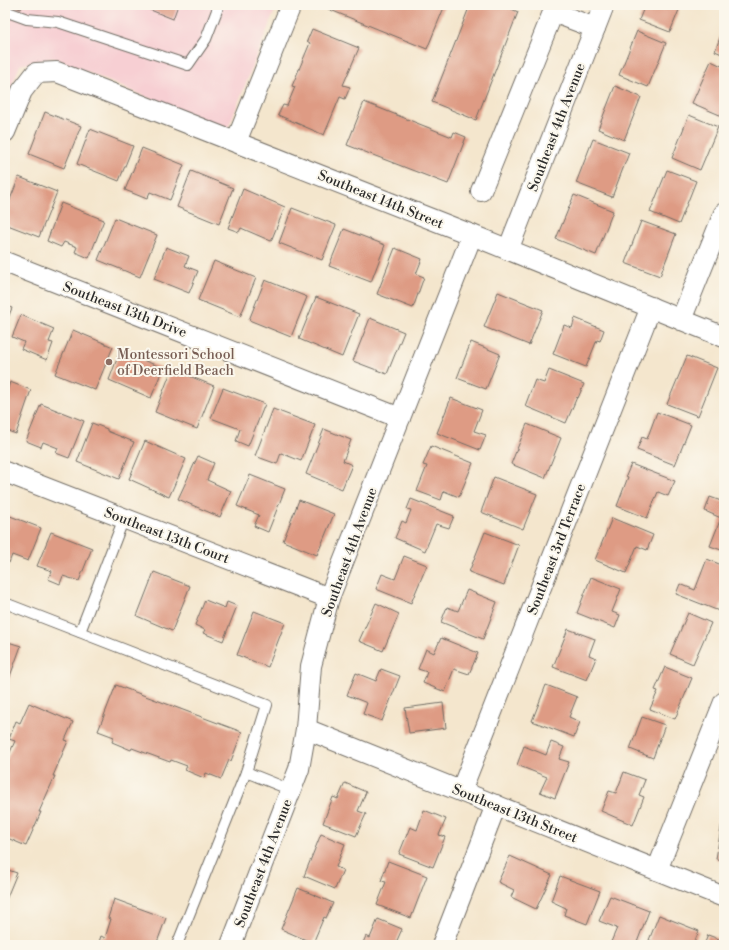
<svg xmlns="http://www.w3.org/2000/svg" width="729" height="950" viewBox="0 0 729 950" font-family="'Libre Bodoni',serif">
  <rect width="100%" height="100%" fill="#fbf7ec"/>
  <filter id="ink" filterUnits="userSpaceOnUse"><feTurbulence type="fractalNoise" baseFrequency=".025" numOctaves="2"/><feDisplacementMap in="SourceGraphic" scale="8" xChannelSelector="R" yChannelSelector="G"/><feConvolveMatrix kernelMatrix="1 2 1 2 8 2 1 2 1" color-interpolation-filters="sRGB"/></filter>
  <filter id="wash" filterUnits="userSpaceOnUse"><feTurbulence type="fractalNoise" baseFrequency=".012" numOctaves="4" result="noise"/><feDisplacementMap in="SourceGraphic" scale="16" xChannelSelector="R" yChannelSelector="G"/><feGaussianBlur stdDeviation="0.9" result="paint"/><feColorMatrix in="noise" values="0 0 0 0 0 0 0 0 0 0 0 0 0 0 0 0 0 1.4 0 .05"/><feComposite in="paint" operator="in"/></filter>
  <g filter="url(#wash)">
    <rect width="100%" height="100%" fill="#f4e6cd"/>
    <polygon fill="#f7cfd3" points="5,5 277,5 227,131 53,58 20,65 5,103"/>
    <g id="blocks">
      <g fill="#de9b84">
        <polygon points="11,5 23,5 21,9"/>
        <polygon points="138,5 178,5 173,19"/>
        <polygon points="329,5 445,5 427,49 328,9"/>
        <polygon points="470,5 503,5 518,12 476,120 432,102"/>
        <polygon points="645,5 681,5 670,32 639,20"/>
        <polygon points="724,27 724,55 715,51"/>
        <polygon points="312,29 359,48 343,85 350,87 345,99 340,97 324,135 278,115 283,105 287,106 295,87 292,86 310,43 307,41"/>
        <polygon points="637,31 666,43 648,87 619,75"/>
        <polygon points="711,61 724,67 724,111 722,116 692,103"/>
        <polygon points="615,86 641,97 624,140 598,129"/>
        <polygon points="364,102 452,137 454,132 466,137 448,184 347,145"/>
        <polygon points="45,112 81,126 64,168 29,154"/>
        <polygon points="689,115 718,127 700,170 672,158"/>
        <polygon points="90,129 133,146 119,181 77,164"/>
        <polygon points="593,139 629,153 612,197 576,183"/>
        <polygon points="142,148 184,165 170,200 150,192 147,199 125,190"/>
        <polygon points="667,170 696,181 679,224 650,212"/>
        <polygon points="191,171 233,188 219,224 177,207"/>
        <polygon points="19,177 57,192 39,237 5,224 5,212"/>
        <polygon points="243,189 285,207 271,241 241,228 239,232 228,228"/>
        <polygon points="574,195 613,211 596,255 556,239"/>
        <polygon points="61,203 104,220 89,258 75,252 77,247 64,242 61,247 47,241"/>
        <polygon points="292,208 336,225 322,260 279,243"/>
        <polygon points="115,218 157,235 140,277 98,260"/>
        <polygon points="641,221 676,234 660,276 625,263"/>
        <polygon points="344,229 385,245 371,282 329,266"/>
        <polygon points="166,247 189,256 185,266 198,271 189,293 154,279"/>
        <polygon points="395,248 422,259 416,274 424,277 413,308 377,294"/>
        <polygon points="214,261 256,278 240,317 198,300"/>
        <polygon points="265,280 307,297 291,337 249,320"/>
        <polygon points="498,292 543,310 529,345 484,327"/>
        <polygon points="316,297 359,314 342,357 299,339"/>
        <polygon points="5,305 12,308 5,325"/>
        <polygon points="21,315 54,329 49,342 53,343 47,360 21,349 24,342 12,337"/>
        <polygon points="370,318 404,332 387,374 353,361"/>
        <polygon points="575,318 604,330 600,341 597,340 586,367 553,354 564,325 572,328"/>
        <polygon points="73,330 113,347 95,390 55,374"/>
        <polygon points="471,342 500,354 486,389 457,378"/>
        <polygon points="120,351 163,368 151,398 109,380"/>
        <polygon points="687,356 717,368 698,416 667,404"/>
        <polygon points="172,369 214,386 197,429 155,412"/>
        <polygon points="549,370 584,384 578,398 577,397 566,423 525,406 535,380 544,383"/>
        <polygon points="10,382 31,390 16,434 5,430 5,390 7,391"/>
        <polygon points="223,388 265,404 248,446 236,441 240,429 211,418"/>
        <polygon points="451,398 482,410 474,431 486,435 480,450 437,433"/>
        <polygon points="41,404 84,421 69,458 56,453 58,448 43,442 41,447 26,441"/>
        <polygon points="273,409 315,425 301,461 281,453 277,464 255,456"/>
        <polygon points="657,412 691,425 675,465 637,450 642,437 647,439"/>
        <polygon points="92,423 107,429 107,431 134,442 119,479 77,462"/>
        <polygon points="527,424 561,438 545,478 511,464"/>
        <polygon points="324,429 351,440 343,461 352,465 342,489 306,474"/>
        <polygon points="145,441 186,459 169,497 129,479"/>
        <polygon points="431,446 473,463 459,497 444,491 441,500 417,491 427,466 423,465"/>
        <polygon points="198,456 214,463 207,480 231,491 220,517 178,499"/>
        <polygon points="631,464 675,481 668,496 658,492 647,518 617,506 628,477 626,476"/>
        <polygon points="250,475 285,489 268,532 254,526 259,515 237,506"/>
        <polygon points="494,477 537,494 523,529 481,512"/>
        <polygon points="710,497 724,502 724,551 710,546 721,518 705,511"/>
        <polygon points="411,499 454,516 449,528 436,524 425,551 395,538 402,521 406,523 411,510 407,509"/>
        <polygon points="299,500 334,514 317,555 283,541"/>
        <polygon points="5,514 41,528 28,561 12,555 9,563 5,562"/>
        <polygon points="612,518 653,535 647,550 637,546 626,573 595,560"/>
        <polygon points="51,532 92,548 79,581 63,576 60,584 48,579 52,571 37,566"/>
        <polygon points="485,532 519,545 504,585 469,572"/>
        <polygon points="404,556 427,565 411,603 376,589 382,574 395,579"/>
        <polygon points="707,559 724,566 724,597 719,611 676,594 680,584 695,590"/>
        <polygon points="154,572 190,586 172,631 137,616"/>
        <polygon points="591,577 621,589 612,612 620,615 615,628 577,613"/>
        <polygon points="467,590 497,602 483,639 441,622 447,607 458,611"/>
        <polygon points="205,600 225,608 227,602 237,606 223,641 203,633 205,630 195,625"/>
        <polygon points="376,603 399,614 383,651 359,641"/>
        <polygon points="254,611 285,623 268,667 237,655"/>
        <polygon points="688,613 711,623 693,664 670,654"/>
        <polygon points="568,629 595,639 589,655 596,658 587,680 553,667"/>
        <polygon points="441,638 478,653 469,674 454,669 445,692 423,683 427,672 418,669 426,649 434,653"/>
        <polygon points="5,641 21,646 5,690"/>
        <polygon points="665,667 692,678 675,719 650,709 658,691 655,690"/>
        <polygon points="381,669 400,676 382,721 363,714 367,703 347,695 356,673 376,681"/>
        <polygon points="116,685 242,732 231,761 229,760 221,779 206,773 204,778 185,770 187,766 171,760 170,762 132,748 131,750 112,742 114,737 98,731"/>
        <polygon points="546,685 577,697 569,717 580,722 574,737 532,721"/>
        <polygon points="29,703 73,722 65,740 68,741 53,776 55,776 39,812 41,812 26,846 5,837 5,758 7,759 15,741 9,739 16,721 20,723"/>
        <polygon points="443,703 446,728 409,733 405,708"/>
        <polygon points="642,717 665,725 653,758 630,749"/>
        <polygon points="551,742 564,747 559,759 569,762 555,798 540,792 547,777 517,765 524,746 546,755"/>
        <polygon points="624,772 645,780 639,795 644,797 633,825 601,811 609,791 616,793"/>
        <polygon points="345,783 366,792 358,811 366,814 356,836 323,823 333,797 338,799"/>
        <polygon points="424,810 446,819 439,835 445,837 433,867 399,854 410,827 417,830"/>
        <polygon points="723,815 724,815 724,860 716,859"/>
        <polygon points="321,834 345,844 336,867 343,870 335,889 304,876"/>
        <polygon points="510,856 552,875 536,909 511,897 514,890 498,882"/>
        <polygon points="388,861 427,876 411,918 377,905 386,882 381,881"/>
        <polygon points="5,869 17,873 5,902"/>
        <polygon points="560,876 600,891 587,924 564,915 566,908 551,901"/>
        <polygon points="298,888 333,903 326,918 324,917 313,943 281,929"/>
        <polygon points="610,896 649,911 636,945 619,945 611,942 617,928 599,921"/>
        <polygon points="114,899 166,918 156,945 98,945 101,936 105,938 111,919 108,918"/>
        <polygon points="659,915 699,931 693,945 661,945 649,940"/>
        <polygon points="378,919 402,929 395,945 362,945 366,936 370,938"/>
        <polygon points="708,935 724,941 724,945 704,945"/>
      </g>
    </g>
  </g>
  <g filter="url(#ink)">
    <use href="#blocks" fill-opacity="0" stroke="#716c64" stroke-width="1"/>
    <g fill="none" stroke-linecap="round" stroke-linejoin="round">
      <g stroke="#716c64" stroke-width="12">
        <g id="service">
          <polyline points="5,11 27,19 58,22 188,65 206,39 219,5"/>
          <polyline points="5,603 267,705 246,772 177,945"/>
          <polyline points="80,632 124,518"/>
          <polyline points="246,772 291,790"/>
        </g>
      </g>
      <g stroke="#716c64" stroke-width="22">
        <g id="minor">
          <polyline points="553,12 595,28"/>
          <polyline points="5,132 22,91 36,73 57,72 472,235 724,337"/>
          <polyline points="236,142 291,5"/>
          <polyline points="481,191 556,5"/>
          <polyline points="508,250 604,5"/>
          <polyline points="5,262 400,418"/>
          <polyline points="681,320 724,213"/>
          <polyline points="5,472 329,598"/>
          <polyline points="306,729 724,897"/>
          <polyline points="461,791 651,307"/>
          <polyline points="657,870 724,702"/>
          <polyline points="231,945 299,769 306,729 311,666 329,598 472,235"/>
          <polyline points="442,945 496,805"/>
        </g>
      </g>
      <use href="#service" stroke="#fff" stroke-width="10"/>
      <use href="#minor" stroke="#fff" stroke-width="20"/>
    </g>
  </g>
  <circle fill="#8d6e63" stroke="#fbf7ec" stroke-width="1.5" cx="109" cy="362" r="4"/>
  <g text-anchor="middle" stroke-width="4" stroke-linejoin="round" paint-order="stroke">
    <g font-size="14" fill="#2b2b2b" stroke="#fbf7ec">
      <text transform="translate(556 127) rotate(-69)" y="5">Southeast 4th Avenue</text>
      <text transform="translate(381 199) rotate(22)" y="5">Southeast 14th Street</text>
      <text transform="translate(125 309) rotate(21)" y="5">Southeast 13th Drive</text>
      <text transform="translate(167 535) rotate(21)" y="5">Southeast 13th Court</text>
      <text transform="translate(556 549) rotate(-69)" y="5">Southeast 3rd Terrace</text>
      <text transform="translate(349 552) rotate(-70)" y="5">Southeast 4th Avenue</text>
      <text transform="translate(515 813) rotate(22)" y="5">Southeast 13th Street</text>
      <text transform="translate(263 863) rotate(-69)" y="5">Southeast 4th Avenue</text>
    </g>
    <g font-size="14" fill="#785e54" stroke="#fbf7ec" text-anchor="start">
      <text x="117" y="359">Montessori School<tspan x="117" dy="16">of Deerfield Beach</tspan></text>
    </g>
  </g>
  <rect width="729" height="950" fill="none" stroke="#fbf7ec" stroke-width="20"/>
</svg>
